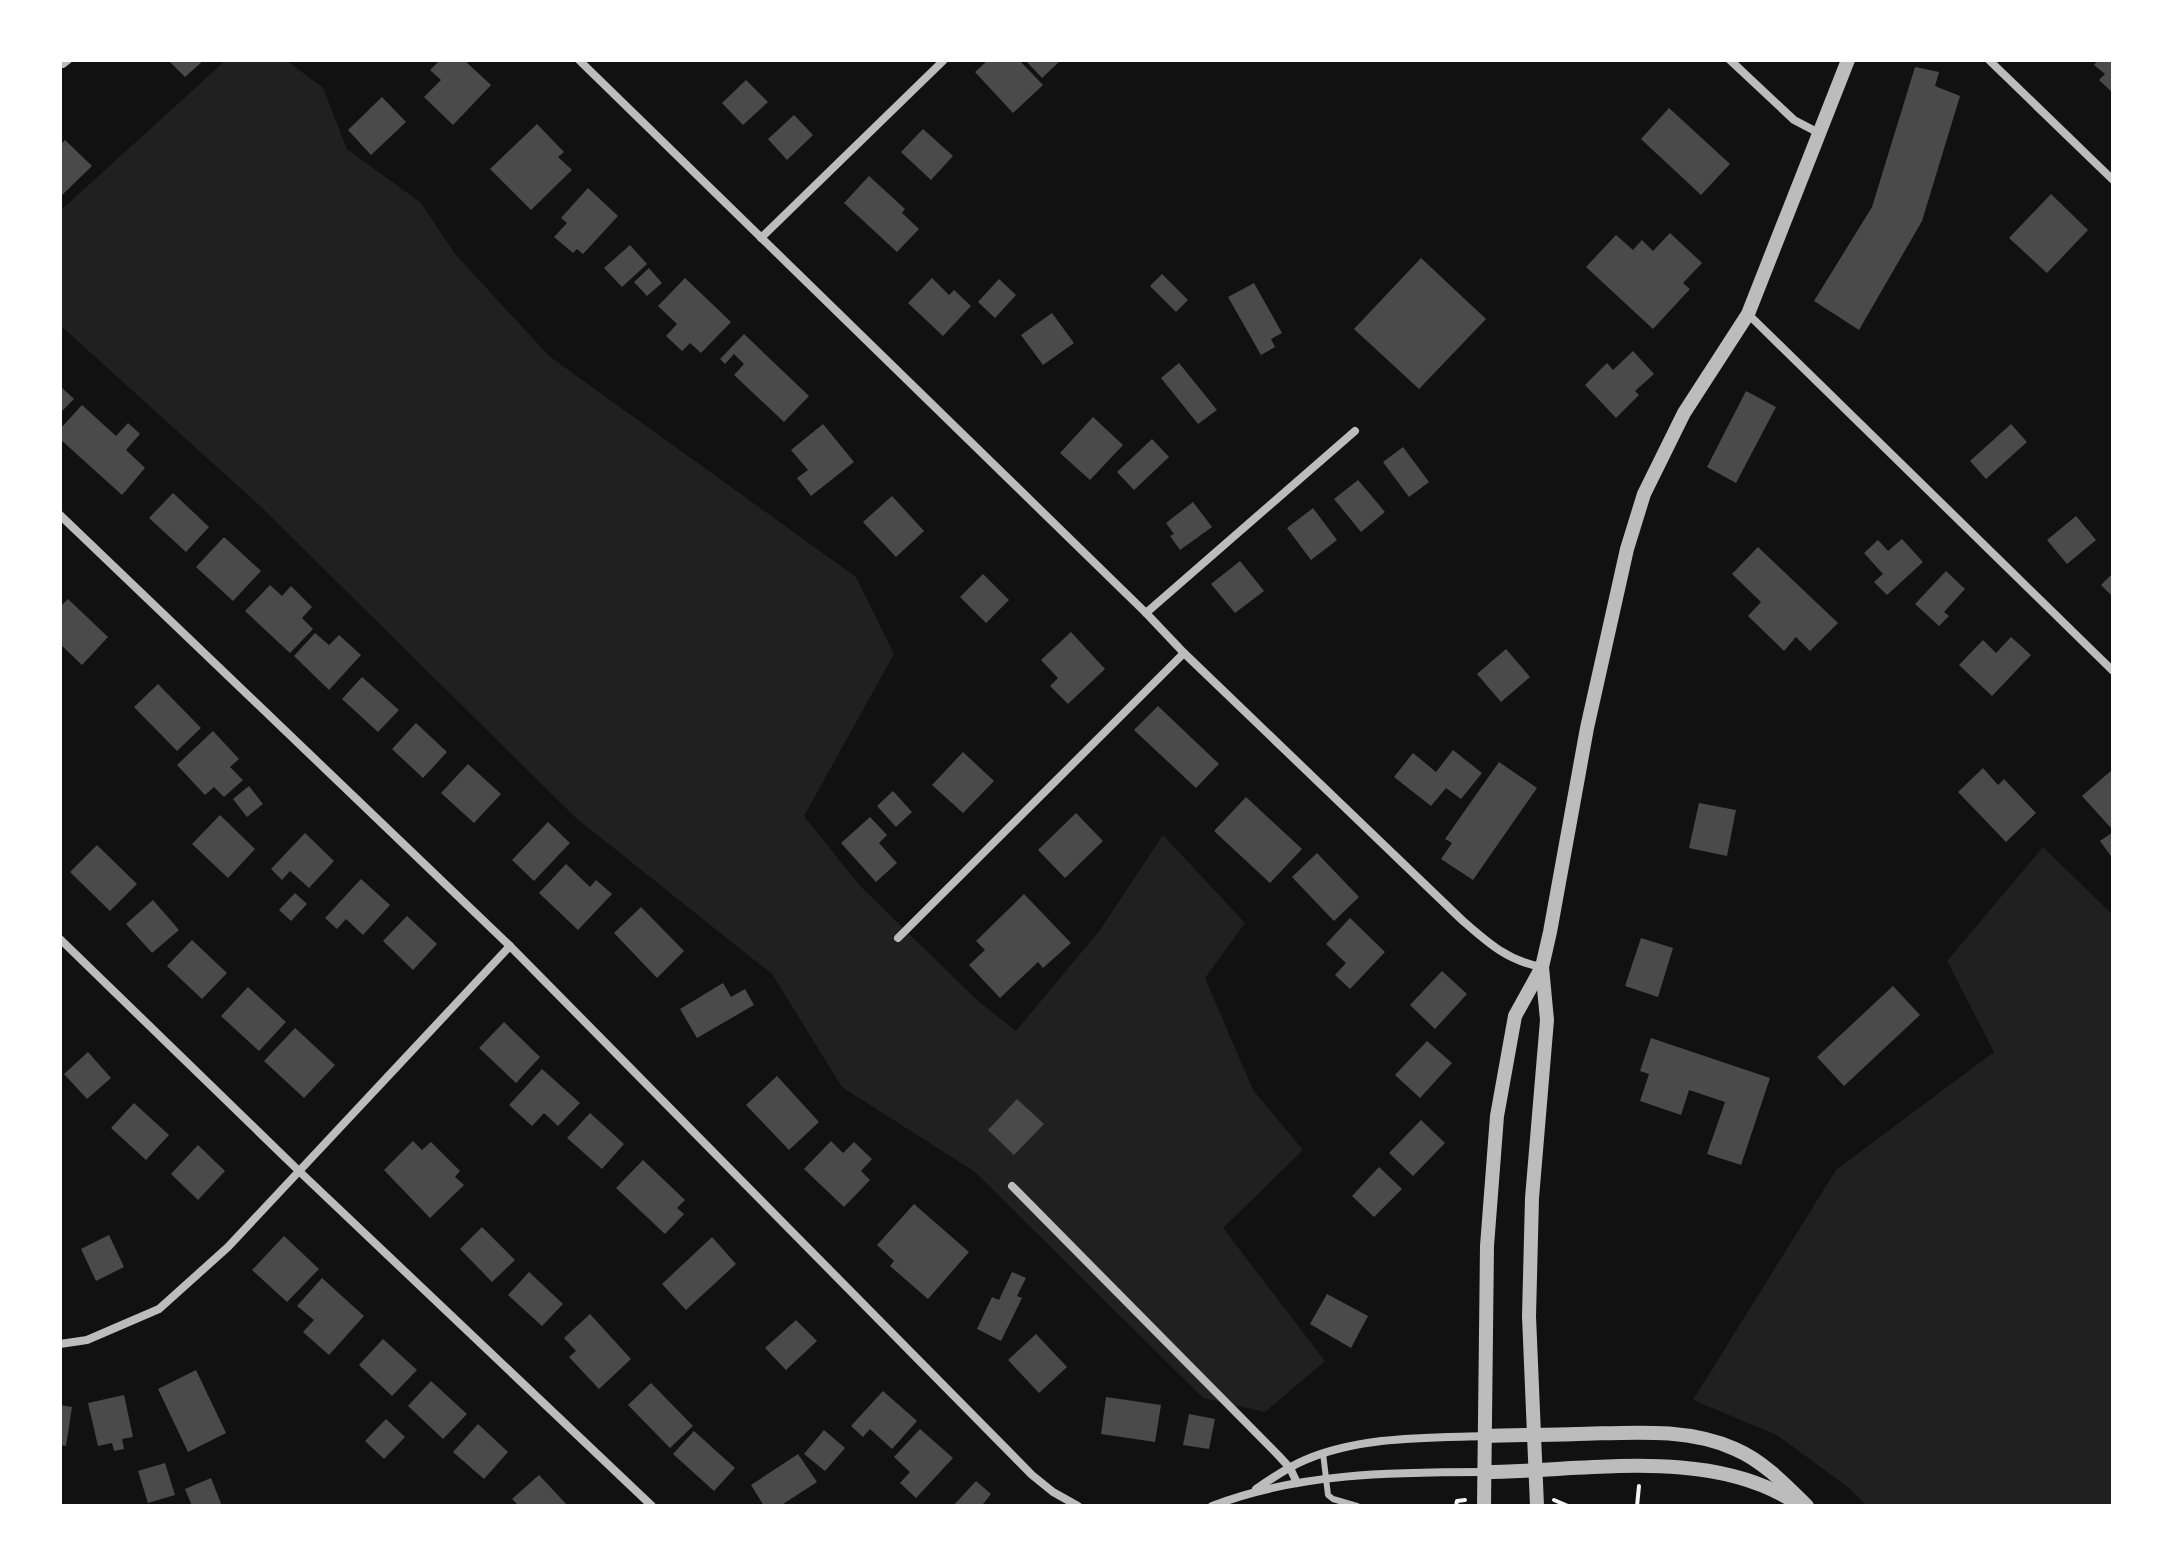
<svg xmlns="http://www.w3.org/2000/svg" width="2173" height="1566" viewBox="0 0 2173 1566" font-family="'Golos Text',sans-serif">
  <rect width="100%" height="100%" fill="#111"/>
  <g fill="#202020">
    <polygon points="226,60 286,60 323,88 347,149 421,203 455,254 549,356 856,577 894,654 804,816 860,886 979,1002 1016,1031 1100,930 1163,835 1245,923 1205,978 1253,1090 1303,1150 1223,1228 1325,1361 1265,1412 1203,1398 975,1172 842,1087 772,974 576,818 258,504 60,325 60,211"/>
    <polygon points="2043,847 2113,915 2113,1506 1867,1506 1849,1488 1777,1435 1693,1400 1836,1170 1994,1052 1947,961"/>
  </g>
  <g fill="#4a4a4a">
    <polygon points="168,60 204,60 185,77"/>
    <polygon points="440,60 464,60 491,85 453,125 424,97 441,80 430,70"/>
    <polygon points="988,60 1019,60 1043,85 1013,113 975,72"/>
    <polygon points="1025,60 1061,60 1042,78"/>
    <polygon points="2098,60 2113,60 2113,93 2099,80 2105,74 2094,65"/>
    <polygon points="1915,67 1939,72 1935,86 1960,96 1922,221 1859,330 1814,301 1872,207"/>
    <polygon points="746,80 768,102 743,125 722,103"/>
    <polygon points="382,97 406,122 371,155 348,130"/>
    <polygon points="1669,108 1730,164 1701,195 1641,139"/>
    <polygon points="794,115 813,135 787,160 768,139"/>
    <polygon points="537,124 564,152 558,157 572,170 531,210 490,169"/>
    <polygon points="923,129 953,156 931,180 901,152"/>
    <polygon points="65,140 92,166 60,197 60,145"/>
    <polygon points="869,176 905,209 902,213 919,229 897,252 844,203"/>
    <polygon points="588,188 618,216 583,254 577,249 573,253 554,237 567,223 561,218"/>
    <polygon points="2051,194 2088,230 2047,273 2009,238"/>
    <polygon points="1670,233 1702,263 1683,283 1690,289 1653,329 1586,267 1616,235 1633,250 1642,240 1653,251"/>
    <polygon points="630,245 647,264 622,287 604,268"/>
    <polygon points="1421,258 1486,319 1419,389 1354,329"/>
    <polygon points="649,268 662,283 647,296 634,282"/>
    <polygon points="1162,274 1188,300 1176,312 1150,286"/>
    <polygon points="685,278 731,322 701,353 690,343 682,351 666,336 677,324 658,306"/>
    <polygon points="932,278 949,295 954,290 971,306 943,336 908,303"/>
    <polygon points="999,279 1016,295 995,318 978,302"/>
    <polygon points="1254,283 1282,333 1271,339 1275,347 1261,355 1228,297"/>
    <polygon points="1052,313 1074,343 1043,365 1021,335"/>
    <polygon points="744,334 809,396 784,422 734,375 744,364 734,354 725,364 720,359"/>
    <polygon points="1633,351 1654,374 1635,391 1639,395 1616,418 1585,385 1607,363 1613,370"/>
    <polygon points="1179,363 1217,410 1198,424 1161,378"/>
    <polygon points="60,386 74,399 60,413"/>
    <polygon points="1746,391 1776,407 1736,483 1707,467"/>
    <polygon points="82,405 116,436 128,423 140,434 126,450 145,468 122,495 60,439 60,429"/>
    <polygon points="1093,417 1123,445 1090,480 1060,453"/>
    <polygon points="823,424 854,462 811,496 797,478 808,470 791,450"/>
    <polygon points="2011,424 2027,442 1986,479 1970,461"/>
    <polygon points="1152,439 1169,457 1134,490 1117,472"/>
    <polygon points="1403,447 1429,482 1409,497 1383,462"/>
    <polygon points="1358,480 1385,512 1361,532 1334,499"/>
    <polygon points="173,493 209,527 186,552 149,518"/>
    <polygon points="892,496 924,531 896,557 863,522"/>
    <polygon points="1193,502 1212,527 1180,550 1170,536 1174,534 1166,523"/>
    <polygon points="1313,508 1337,540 1311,560 1287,528"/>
    <polygon points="2076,516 2096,540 2067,564 2047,540"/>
    <polygon points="224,537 261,571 233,601 196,567"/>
    <polygon points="1902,539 1923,562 1887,595 1874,582 1883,574 1864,553 1878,540 1888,551"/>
    <polygon points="1758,547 1838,623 1810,651 1796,637 1784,651 1748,616 1761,602 1732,574"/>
    <polygon points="1240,561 1264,591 1235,613 1211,584"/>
    <polygon points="1946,571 1965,589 1944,612 1949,616 1939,626 1915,604"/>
    <polygon points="2113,573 2113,597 2101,585"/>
    <polygon points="983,574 1009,600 986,623 960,597"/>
    <polygon points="270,585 282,596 291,586 312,607 302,618 313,629 290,653 245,611"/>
    <polygon points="68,599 108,637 82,665 60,644 60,607"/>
    <polygon points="1071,632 1105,669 1068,704 1050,686 1058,678 1041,660"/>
    <polygon points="315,633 329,645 339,635 361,655 329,690 294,656"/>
    <polygon points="2011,637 2031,655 1992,696 1959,665 1983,640 1996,653"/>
    <polygon points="1506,649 1530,677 1501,702 1477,674"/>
    <polygon points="362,677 399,710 378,732 342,699"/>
    <polygon points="158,684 201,728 177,751 134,707"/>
    <polygon points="1158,706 1219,764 1196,788 1134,730"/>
    <polygon points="416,723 447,752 423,778 392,749"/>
    <polygon points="213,731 239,759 230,767 243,780 224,797 214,787 205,795 177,765"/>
    <polygon points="1453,750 1482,773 1461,799 1446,788 1431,806 1394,777 1413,753 1436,772"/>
    <polygon points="963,752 994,781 963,813 932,785"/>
    <polygon points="1499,762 1537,788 1473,880 1441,859 1452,843 1445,839"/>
    <polygon points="468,764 501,794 474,823 441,793"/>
    <polygon points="1983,768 1998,785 2004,779 2036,813 2006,842 1958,792"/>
    <polygon points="2113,769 2113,826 2111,828 2082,796"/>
    <polygon points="249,786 263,804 247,817 233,799"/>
    <polygon points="893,791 912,812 896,827 877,806"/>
    <polygon points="1246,797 1302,849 1270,883 1214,831"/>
    <polygon points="1699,803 1736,810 1727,856 1689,848"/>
    <polygon points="1076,813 1103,841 1065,878 1038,850"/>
    <polygon points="220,815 255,849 228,878 192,844"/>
    <polygon points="870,817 887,835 879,843 897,863 876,882 841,843"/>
    <polygon points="548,822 570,843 534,881 512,860"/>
    <polygon points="2113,832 2113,859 2100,841"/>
    <polygon points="305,833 334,861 309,888 290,871 282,880 271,869"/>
    <polygon points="97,845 137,884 110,911 70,872"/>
    <polygon points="1317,853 1359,897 1334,921 1292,877"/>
    <polygon points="566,864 590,887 596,880 612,894 578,930 539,893"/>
    <polygon points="361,879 390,905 363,935 346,919 337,929 325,918"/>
    <polygon points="295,893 307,904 291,921 279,910"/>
    <polygon points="1024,894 1071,943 1043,968 1038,962 1000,998 969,965 985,950 976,941"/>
    <polygon points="153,900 179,930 152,953 126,924"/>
    <polygon points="641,907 684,951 657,978 614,933"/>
    <polygon points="407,916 437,944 413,970 383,941"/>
    <polygon points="1350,918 1385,952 1350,989 1335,975 1346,963 1326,944"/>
    <polygon points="1641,938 1673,948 1658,997 1625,986"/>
    <polygon points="192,940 227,973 202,999 167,966"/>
    <polygon points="1442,971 1467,994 1435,1029 1410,1005"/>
    <polygon points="723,983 731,997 745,989 754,1005 697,1038 680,1009"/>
    <polygon points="1893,986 1920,1015 1844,1086 1817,1057"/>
    <polygon points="248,987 286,1022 259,1051 221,1016"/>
    <polygon points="504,1022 540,1057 516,1083 479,1048"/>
    <polygon points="295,1028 335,1065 304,1098 264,1061"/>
    <polygon points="1651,1038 1770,1078 1741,1165 1707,1154 1725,1102 1689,1090 1681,1115 1640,1101 1649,1074 1640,1071"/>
    <polygon points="1427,1041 1452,1063 1420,1098 1395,1075"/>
    <polygon points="88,1052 111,1078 87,1099 64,1074"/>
    <polygon points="542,1069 580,1103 558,1126 544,1113 532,1126 509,1105"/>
    <polygon points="777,1076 819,1122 789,1150 746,1105"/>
    <polygon points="1017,1099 1044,1124 1014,1155 988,1130"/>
    <polygon points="134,1103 169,1135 146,1160 111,1128"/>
    <polygon points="590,1113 624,1144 602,1169 567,1138"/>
    <polygon points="1421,1120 1445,1143 1413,1176 1389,1153"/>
    <polygon points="413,1141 422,1150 431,1142 460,1171 455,1177 464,1185 430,1218 384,1170"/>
    <polygon points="831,1141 843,1153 854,1142 872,1159 861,1171 870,1180 844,1207 804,1169"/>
    <polygon points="198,1145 225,1171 198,1200 171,1174"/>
    <polygon points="643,1160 685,1200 677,1208 684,1214 665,1234 616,1188"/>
    <polygon points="1379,1167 1402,1189 1374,1217 1352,1196"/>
    <polygon points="914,1204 969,1252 928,1299 890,1266 894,1261 877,1245"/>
    <polygon points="482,1227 515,1260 492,1282 460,1249"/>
    <polygon points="109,1235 124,1267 96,1281 81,1249"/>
    <polygon points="284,1236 319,1269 287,1302 252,1270"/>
    <polygon points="712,1237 736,1264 686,1310 662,1284"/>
    <polygon points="529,1272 563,1304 542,1326 508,1295"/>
    <polygon points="1012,1272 1026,1278 1017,1296 1022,1298 1001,1341 977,1329 992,1297 999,1300"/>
    <polygon points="322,1278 364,1316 329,1355 303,1332 314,1320 297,1306"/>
    <polygon points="1327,1294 1368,1316 1351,1348 1310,1324"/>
    <polygon points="590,1314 631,1359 599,1389 569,1357 576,1351 564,1338"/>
    <polygon points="796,1320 817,1341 786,1370 765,1348"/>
    <polygon points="1036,1334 1067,1367 1039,1393 1008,1360"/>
    <polygon points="383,1339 417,1370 392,1396 359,1365"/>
    <polygon points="196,1370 226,1433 188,1452 158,1389"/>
    <polygon points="431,1381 467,1414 443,1439 408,1406"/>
    <polygon points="651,1383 693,1426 670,1448 628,1405"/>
    <polygon points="883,1391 917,1421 892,1449 870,1429 863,1437 851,1426"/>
    <polygon points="124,1395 133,1437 122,1439 124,1449 114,1451 112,1443 98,1446 88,1403"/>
    <polygon points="1106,1397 1161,1405 1155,1442 1101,1434"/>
    <polygon points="60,1405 72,1407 66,1446 60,1445"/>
    <polygon points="1189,1414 1215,1419 1209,1449 1183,1445"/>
    <polygon points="386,1419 405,1437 384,1459 365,1441"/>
    <polygon points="478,1424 508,1452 484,1479 453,1452"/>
    <polygon points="920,1429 953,1458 916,1498 900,1483 910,1472 894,1457"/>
    <polygon points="824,1430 845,1448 825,1471 804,1454"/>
    <polygon points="694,1431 735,1468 714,1491 673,1454"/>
    <polygon points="798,1454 817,1482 780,1506 764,1506 751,1485"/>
    <polygon points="165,1463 175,1495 148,1503 138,1471"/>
    <polygon points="539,1475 568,1506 519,1506 512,1499"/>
    <polygon points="211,1478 222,1506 192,1506 185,1489"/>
    <polygon points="976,1481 991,1494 983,1504 985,1506 953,1506"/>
  </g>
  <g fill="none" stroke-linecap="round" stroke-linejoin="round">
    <g stroke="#f5f5f5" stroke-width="4">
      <polyline points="1554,1500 1568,1506"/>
      <polyline points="1456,1506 1457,1501 1465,1500"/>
      <polyline points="1637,1506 1639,1486"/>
    </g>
    <polyline stroke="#bcbcbc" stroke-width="6" points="1323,1453 1328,1495 1333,1499 1357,1506"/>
    <g stroke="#bcbcbc" stroke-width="8">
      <path d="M 579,60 L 1146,613 L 1184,653 L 1463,921 C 1488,943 1508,961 1542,967"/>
      <polyline points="1730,60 1794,120 1817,132"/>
      <polyline points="1989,60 2113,180"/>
      <polyline points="63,64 68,60"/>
      <polyline points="761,238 944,60"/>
      <polyline points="1748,314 2113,671"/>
      <polyline points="60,515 510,946 1032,1475 1053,1492 1078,1506"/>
      <polyline points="1146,613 1355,431"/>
      <polyline points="898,938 1184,653"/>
      <polyline points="60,939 300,1172 652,1506"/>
      <polyline points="1012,1186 1278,1455 1290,1468 1297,1483"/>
      <polyline points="60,1344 87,1340 159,1309 228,1247 510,946"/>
      <path d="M 1256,1489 C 1272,1478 1288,1467 1305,1460 C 1361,1436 1426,1438 1485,1436"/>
      <path d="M 1212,1506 C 1297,1473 1393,1472 1484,1472"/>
    </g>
    <g stroke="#bcbcbc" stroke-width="14">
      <path d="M 1485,1436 C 1516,1435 1547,1435 1577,1434 C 1629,1433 1686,1427 1735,1449 C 1763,1461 1786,1485 1807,1506"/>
      <path d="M 1484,1472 C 1582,1472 1706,1446 1793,1501"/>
      <polyline points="1484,1506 1487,1246 1497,1116 1515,1016 1542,967 1550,932 1587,728 1627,549 1644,494 1684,413 1748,314 1848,60"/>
      <polyline points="1537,1506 1529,1316 1532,1198 1547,1020 1542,967"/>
    </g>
  </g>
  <rect width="2173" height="1566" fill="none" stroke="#ffffff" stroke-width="124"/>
</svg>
